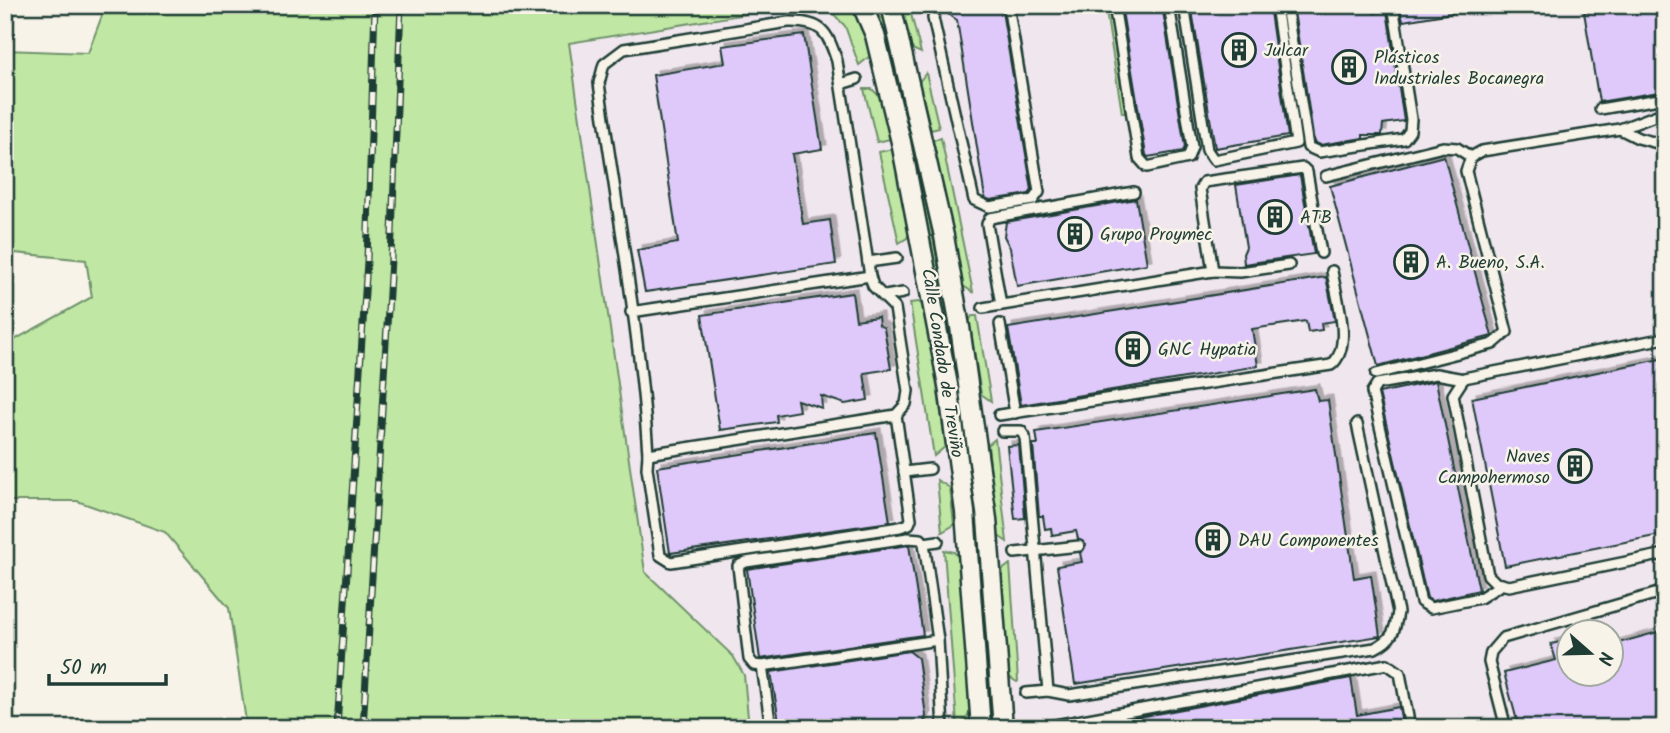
<svg xmlns="http://www.w3.org/2000/svg" width="1670" height="733" viewBox="0 0 1670 733" font-family="Kalam,sans-serif">
  <defs>
    <filter id="shadow"><feDropShadow dx="4.5" dy="-4.5" stdDeviation="0" flood-color="#0004"/></filter>
  </defs>
  <rect width="100%" height="100%" fill="#f7f3e8"/>
  <filter id="ink" filterUnits="userSpaceOnUse"><feTurbulence type="fractalNoise" baseFrequency=".0143" numOctaves="2"/><feDisplacementMap in="SourceGraphic" scale="14" xChannelSelector="R" yChannelSelector="G"/><feConvolveMatrix kernelMatrix="1 2 1 2 8 2 1 2 1" color-interpolation-filters="sRGB"/></filter>
  <g filter="url(#ink)">
    <path fill="#f0e6ed" fill-rule="evenodd" d="M 800,5 L 1665,5 L 1665,728 L 749,728 L 744,675 L 733,656 L 645,572 L 569,43 ZM 1568,632 L 1610,632 L 1610,674 L 1568,674 Z"/>
    <g fill="#c0e8a4" stroke="#70926c" stroke-width="2">
      <polygon points="106,5 801,5 569,43 645,572 733,656 744,675 749,728 247,728 229,608 165,532 77,501 5,501 5,345 92,297 86,260 5,252 5,50 88,53"/>
      <path d="M 825,5 L 848,5 C 861,18 869,38 869,57 L 859,65 L 845,26 Z"/>
      <polygon points="873,5 881,5 912,134 909,135 881,21"/>
      <polygon points="901,5 912,5 910,10 921,53 910,48"/>
      <polygon points="1105,5 1109,5 1126,113 1122,113"/>
      <polygon points="926,73 939,128 931,130 919,82"/>
      <polygon points="864,89 872,89 880,97 890,139 877,142"/>
      <polygon points="941,138 973,292 963,286 933,140"/>
      <path d="M 914,144 C 956,337 983,530 993,728 L 989,728 L 978,559 L 958,395 L 911,145 Z"/>
      <polygon points="893,149 910,231 907,238 899,243 879,152"/>
      <polygon points="919,302 925,307 946,446 934,456 910,303"/>
      <polygon points="972,316 977,316 991,401 981,394 969,321"/>
      <polygon points="995,439 1007,542 997,535 988,445"/>
      <polygon points="937,480 950,488 954,525 942,532"/>
      <polygon points="944,550 954,552 959,558 970,710 966,720 957,724"/>
      <polygon points="1010,564 1018,681 1017,682 1009,677 1001,571"/>
    </g>
    <g fill="#dfc9fa" stroke="#1f3d34" stroke-width="2" filter="url(#shadow)">
      <polygon points="943,5 1001,5 1032,190 1029,194 990,200 985,198 957,20 942,10"/>
      <polygon points="1121,5 1162,5 1185,147 1183,151 1148,157 1146,155"/>
      <polygon points="1191,5 1269,5 1288,136 1215,148"/>
      <polygon points="1293,5 1373,5 1374,13 1387,11 1404,121 1383,124 1382,135 1363,135 1363,138 1320,145 1314,142"/>
      <polygon points="1411,5 1458,5 1458,12 1403,21 1400,9"/>
      <polygon points="1620,5 1665,5 1665,91 1599,102 1584,12"/>
      <polygon points="804,35 822,149 792,154 803,224 830,220 836,264 645,292 637,250 678,243 653,75 725,63 722,46"/>
      <polygon points="1444,156 1492,336 1378,366 1330,186"/>
      <polygon points="1300,175 1314,254 1244,264 1243,254 1246,247 1236,185"/>
      <polygon points="1136,199 1147,264 1017,286 1010,248 1004,236 1006,222"/>
      <polygon points="1326,277 1335,321 1321,323 1322,330 1308,332 1306,321 1252,329 1258,366 1021,405 1008,328"/>
      <polygon points="852,293 856,320 878,317 879,325 884,328 891,369 864,373 868,400 845,404 821,396 822,408 797,400 799,411 776,415 777,422 720,430 702,315"/>
      <polygon points="1665,358 1665,534 1505,566 1472,398"/>
      <polygon points="1436,381 1479,590 1432,601 1427,598 1379,393"/>
      <polygon points="1315,389 1318,401 1328,400 1354,578 1371,575 1380,636 1075,684 1057,566 1082,562 1080,553 1086,545 1078,539 1076,531 1052,535 1051,528 1045,529 1043,516 1039,516 1033,444 1038,444 1036,432"/>
      <polygon points="876,433 890,522 670,553 657,467"/>
      <polygon points="1019,445 1025,518 1015,519 1007,446"/>
      <polygon points="909,545 923,635 760,659 747,569"/>
      <polygon points="1665,630 1665,728 1519,728 1504,673 1556,660 1551,644 1569,640 1569,674 1611,674 1611,645"/>
      <polygon points="909,651 918,658 926,716 922,728 780,728 771,672"/>
      <polygon points="1351,678 1357,715 1399,707 1403,728 1118,728 1118,721"/>
    </g>
    <g fill="none" stroke-linecap="round" stroke-linejoin="round">
      <g stroke="#1f3d34" stroke-width="14">
        <g id="service">
          <polyline points="936,5 933,18 974,200 989,207 1033,200 1039,192 1008,5"/>
          <polyline points="1114,5 1139,158 1147,167 1188,158 1192,147 1169,5"/>
          <polyline points="1184,5 1207,150 1214,160 1296,143 1276,5"/>
          <polyline points="1286,5 1308,147 1319,152 1404,139 1410,131 1411,119 1394,11"/>
          <polyline points="841,84 857,79"/>
          <polyline points="1600,109 1665,98"/>
          <polyline points="1620,129 1638,138 1665,145"/>
          <polyline points="1326,176 1443,147 1457,148 1471,157"/>
          <polyline points="868,262 897,258"/>
          <polyline points="1213,271 1240,272 1289,265"/>
          <polyline points="885,296 903,293"/>
          <polyline points="1001,305 987,224 990,218 1134,192"/>
          <polyline points="983,308 1213,271 1200,189 1204,182 1303,168 1307,172 1321,253"/>
          <path d="M 631,312 L 870,276 L 837,61 C 827,31 822,21 788,22 L 624,49 L 604,64 L 599,83 C 616,206 640,330 648,454 L 896,415 L 906,404 L 908,391 L 895,308 L 873,286 L 870,276"/>
          <polyline points="1000,324 1015,413"/>
          <polyline points="1665,338 1464,378 1453,395 1488,575 1496,583 1509,586 1665,554"/>
          <polyline points="1376,374 1493,344 1507,332 1466,171 1471,157 1482,151 1620,129 1665,112"/>
          <polyline points="1464,379 1436,374 1377,384 1372,392 1421,602 1431,608 1480,598 1502,584"/>
          <path d="M 999,415 L 1331,365 C 1354,347 1336,297 1332,271"/>
          <polyline points="1002,431 1021,431 1025,437 1048,691 1026,693"/>
          <polyline points="648,454 647,468 660,555 671,562 900,527 909,524 911,519 896,415"/>
          <polyline points="904,472 930,469"/>
          <polyline points="924,543 938,640 762,666 754,665 749,659 738,566 746,562 908,538 921,539 924,543 938,541"/>
          <polyline points="1015,553 1079,546"/>
          <polyline points="938,640 943,728"/>
          <polyline points="762,666 771,728"/>
          <path d="M 1048,691 L 1069,695 L 1375,648 C 1393,639 1395,631 1398,612 L 1357,424"/>
          <polyline points="1039,728 1387,664 1400,673 1410,728"/>
          <polyline points="1506,728 1489,662 1491,652 1503,638 1665,591"/>
        </g>
      </g>
      <g stroke="#1f3d34" stroke-width="23">
        <g id="minor">
          <polyline points="862,5 875,35 901,142 948,385 965,512 981,728"/>
          <polyline points="891,5 944,236 960,327 987,519 1003,728"/>
        </g>
      </g>
      <use href="#service" stroke="#f7f3e8" stroke-width="9"/>
      <use href="#minor" stroke="#f7f3e8" stroke-width="18"/>
      <g stroke="#1f3d34" stroke-width="7">
        <g id="rail">
          <polyline points="337,728 367,261 375,5"/>
          <polyline points="363,728 391,259 401,5"/>
        </g>
      </g>
      <use href="#rail" stroke="#f7f3e8" stroke-width="4.5" stroke-dasharray="13" stroke-linecap="butt"/>
    </g>
  </g>
  <defs>
    <g id="building-ring" transform="scale(1.75)"><circle r="9.5" fill="#f7f3e8" stroke="#1f3d34" stroke-width="1.5"/><path d="M-4-6H4V6H1V3H-1V6H-4ZM-2.5-4.3h1.7v1.8h-1.7ZM.8-4.3h1.7v1.8H.8ZM-2.5-1h1.7V.8h-1.7ZM.8-1h1.7V.8H.8Z" fill="#1f3d34"/></g>
  </defs>
  <g fill-rule="evenodd">
    <use href="#building-ring" x="1239" y="50"/>
    <use href="#building-ring" x="1349" y="67"/>
    <use href="#building-ring" x="1275" y="217"/>
    <use href="#building-ring" x="1075" y="234"/>
    <use href="#building-ring" x="1411" y="262"/>
    <use href="#building-ring" x="1133" y="349"/>
    <use href="#building-ring" x="1575" y="466"/>
    <use href="#building-ring" x="1213" y="540"/>
  </g>
  <g text-anchor="middle" stroke-width="5" stroke-linejoin="round" paint-order="stroke">
    <g font-size="18" fill="#1f3d34" stroke="#f7f3e8" text-anchor="start">
      <text x="1264" y="56">Julcar</text>
      <text x="1374" y="63">Plásticos<tspan x="1374" dy="21">Industriales Bocanegra</tspan></text>
      <text x="1300" y="223">ATB</text>
      <text x="1100" y="240">Grupo Proymec</text>
      <text x="1436" y="268">A. Bueno, S.A.</text>
      <text x="1158" y="355">GNC Hypatia</text>
      <text x="1550" y="462" text-anchor="end">Naves<tspan x="1550" dy="21">Campohermoso</tspan></text>
      <text x="1238" y="546">DAU Componentes</text>
    </g>
    <g font-size="18" fill="#1f3d34" stroke="#f7f3e8">
      <text transform="translate(943 363) rotate(81)" y="6">Calle Condado de Treviño</text>
    </g>
  </g>
  <rect width="1670" height="733" fill="none" stroke="#f7f3e8" stroke-width="28"/>
  <rect x="14" y="14" width="1642" height="705" fill="none" stroke="#1f3d34" stroke-width="2.5" filter="url(#ink)"/>
  <g transform="translate(1590 653) rotate(110)"><circle r="33" fill="#f7f3e8" stroke="#a1aaa0" stroke-width="2"/>
  <path d="M0-5L12 26L0 18L-12 26Z" fill="#1f3d34"/>
  <text y="-10" font-size="19" font-weight="bold" text-anchor="middle" fill="#1f3d34">N</text>
  </g>
  <path d="M49 674v10h117v-10" fill="none" stroke="#1f3d34" stroke-width="3.5"/>
  <text x="60" y="674" font-size="21" fill="#1f3d34" stroke="#f7f3e8" stroke-width="5" paint-order="stroke">50 m</text>
</svg>
